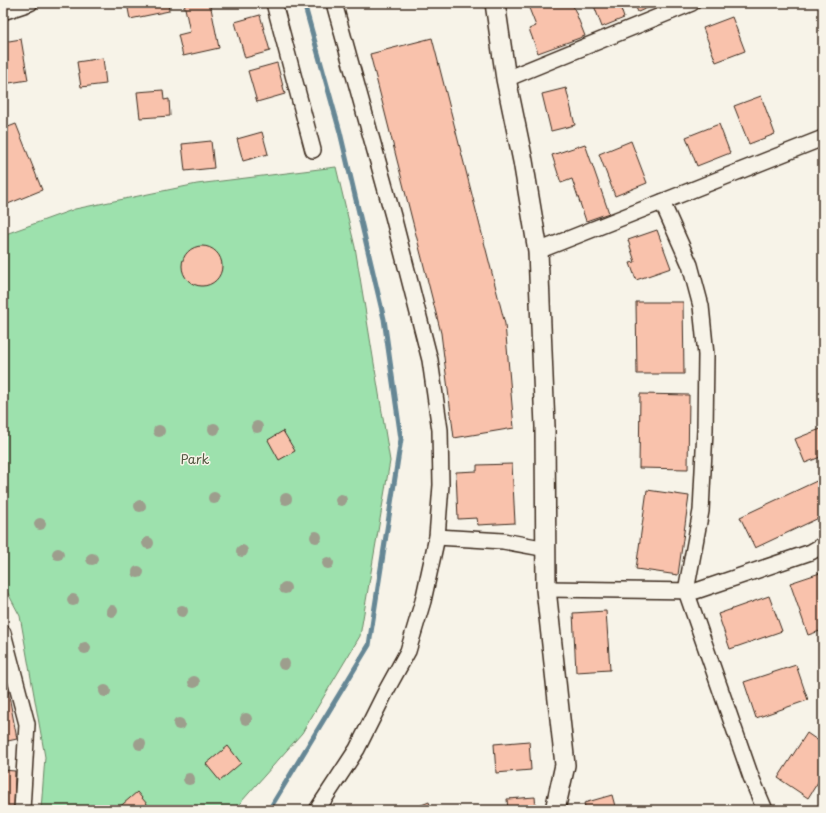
<svg xmlns="http://www.w3.org/2000/svg" width="826" height="813" viewBox="0 0 826 813" font-family="'Playpen Sans',sans-serif">
  <rect width="100%" height="100%" fill="#f7f3e8"/>
  <filter id="ink" filterUnits="userSpaceOnUse"><feTurbulence type="fractalNoise" baseFrequency=".025" numOctaves="2"/><feDisplacementMap in="SourceGraphic" scale="8" xChannelSelector="R" yChannelSelector="G"/><feConvolveMatrix kernelMatrix="1 2 1 2 8 2 1 2 1" color-interpolation-filters="sRGB"/></filter>
  <g filter="url(#ink)">
    <polygon fill="#9de1ad" stroke="#6c8666" points="336,167 355,247 390,461 360,636 302,733 234,810 41,810 45,757 20,616 3,584 3,235 75,209 197,184"/>
    <g fill="none" stroke-linecap="round" stroke-linejoin="round">
      <polyline stroke="#668795" stroke-width="5" points="269,810 369,645 401,439 384,319 340,132 304,3"/>
    </g>
    <g fill="#f9c2ac" stroke="#3b2a1e">
      <polygon points="127,3 168,3 169,11 130,19"/>
      <polygon points="184,3 210,3 219,48 183,56 178,35 190,32"/>
      <polygon points="527,3 572,3 585,36 538,53 529,29 536,26"/>
      <polygon points="593,3 619,3 624,18 602,27"/>
      <polygon points="634,3 659,3 638,12"/>
      <polygon points="260,15 270,51 245,58 235,22"/>
      <polygon points="732,17 745,51 716,62 703,28"/>
      <polygon points="432,38 505,324 514,428 454,438 441,333 370,54"/>
      <polygon points="21,39 28,80 3,84 3,42"/>
      <polygon points="103,58 106,84 81,87 77,62"/>
      <polygon points="277,63 285,94 257,102 248,71"/>
      <polygon points="566,88 575,125 551,131 542,94"/>
      <polygon points="163,90 164,100 169,99 170,116 140,118 137,92"/>
      <polygon points="761,96 775,134 749,144 734,106"/>
      <polygon points="16,124 42,190 3,206 3,129"/>
      <polygon points="719,124 730,153 697,166 686,137"/>
      <polygon points="262,132 268,154 243,161 237,139"/>
      <polygon points="211,141 214,168 185,171 182,144"/>
      <polygon points="631,141 647,183 615,196 599,154"/>
      <polygon points="585,144 609,213 586,221 572,179 561,183 552,155"/>
      <polygon points="657,230 671,268 636,280 630,263 635,262 628,240"/>
      <circle cx="202" cy="266" r="20"/>
      <polygon points="636,302 683,302 684,374 637,374"/>
      <polygon points="640,394 689,395 688,469 639,468"/>
      <polygon points="823,428 823,456 805,463 795,439"/>
      <polygon points="283,431 295,451 279,460 268,440"/>
      <polygon points="512,464 515,523 478,525 477,518 458,519 456,472 477,471 477,465"/>
      <polygon points="823,478 823,516 755,548 740,517"/>
      <polygon points="647,490 689,496 678,575 636,569"/>
      <polygon points="823,572 823,630 808,635 790,583"/>
      <polygon points="769,596 782,631 730,649 718,614"/>
      <polygon points="606,611 610,670 576,672 573,613"/>
      <polygon points="3,663 17,739 3,742"/>
      <polygon points="796,665 808,700 756,718 744,682"/>
      <polygon points="807,733 823,744 823,774 808,798 778,778"/>
      <polygon points="529,741 531,770 496,773 494,744"/>
      <polygon points="228,746 241,763 220,781 206,764"/>
      <polygon points="3,770 15,771 14,810 3,810"/>
      <polygon points="137,792 152,810 116,810"/>
      <polygon points="612,795 616,810 586,810 584,803"/>
      <polygon points="535,797 536,810 508,810 507,799"/>
      <polygon points="429,802 432,810 409,810"/>
    </g>
    <g fill="none" stroke-linecap="round" stroke-linejoin="round">
      <g stroke="#3b2a1e" stroke-width="18">
        <g id="minor">
          <polyline points="274,3 313,150"/>
          <polyline points="3,12 30,3"/>
          <polyline points="506,79 692,3"/>
          <polyline points="662,202 690,265 701,306 706,355 705,430 701,511 686,591 751,777 765,810"/>
          <polyline points="538,251 823,138"/>
          <polyline points="437,537 503,541 547,549"/>
          <polyline points="546,589 696,591 811,552 823,545"/>
          <polyline points="3,633 27,724 22,810"/>
          <polyline points="317,810 357,749 386,691 408,651 423,601 437,537 441,485 440,430 430,360 393,216 334,3"/>
        </g>
      </g>
      <g stroke="#3b2a1e" stroke-width="22">
        <polyline id="tertiary" points="495,3 506,79 523,161 538,251 545,427 546,589 565,765 555,810"/>
      </g>
      <use href="#minor" stroke="#f7f3e8" stroke-width="15"/>
      <use href="#tertiary" stroke="#f7f3e8" stroke-width="19"/>
    </g>
    <g fill="#9d9e8d">
      <circle cx="257" cy="427" r="6"/>
      <circle cx="214" cy="429" r="6"/>
      <circle cx="159" cy="431" r="6"/>
      <circle cx="214" cy="498" r="6"/>
      <circle cx="286" cy="499" r="6"/>
      <circle cx="341" cy="500" r="6"/>
      <circle cx="140" cy="506" r="6"/>
      <circle cx="40" cy="524" r="6"/>
      <circle cx="316" cy="537" r="6"/>
      <circle cx="148" cy="543" r="6"/>
      <circle cx="242" cy="551" r="6"/>
      <circle cx="58" cy="554" r="6"/>
      <circle cx="92" cy="559" r="6"/>
      <circle cx="328" cy="563" r="6"/>
      <circle cx="138" cy="572" r="6"/>
      <circle cx="285" cy="588" r="6"/>
      <circle cx="73" cy="600" r="6"/>
      <circle cx="112" cy="611" r="6"/>
      <circle cx="182" cy="611" r="6"/>
      <circle cx="85" cy="648" r="6"/>
      <circle cx="284" cy="664" r="6"/>
      <circle cx="194" cy="682" r="6"/>
      <circle cx="105" cy="691" r="6"/>
      <circle cx="246" cy="719" r="6"/>
      <circle cx="179" cy="724" r="6"/>
      <circle cx="140" cy="744" r="6"/>
      <circle cx="189" cy="779" r="6"/>
    </g>
  </g>
  <g text-anchor="middle" stroke-width="3" stroke-linejoin="round" paint-order="stroke">
    <g font-size="13" fill="#545842" stroke="#f7f3e8">
      <text x="195" y="464">Park</text>
    </g>
  </g>
  <rect width="826" height="813" fill="none" stroke="#f7f3e8" stroke-width="16"/>
  <rect x="8" y="8" width="810" height="797" fill="none" stroke="#3b2a1e" stroke-width="1.5" filter="url(#ink)"/>
</svg>
